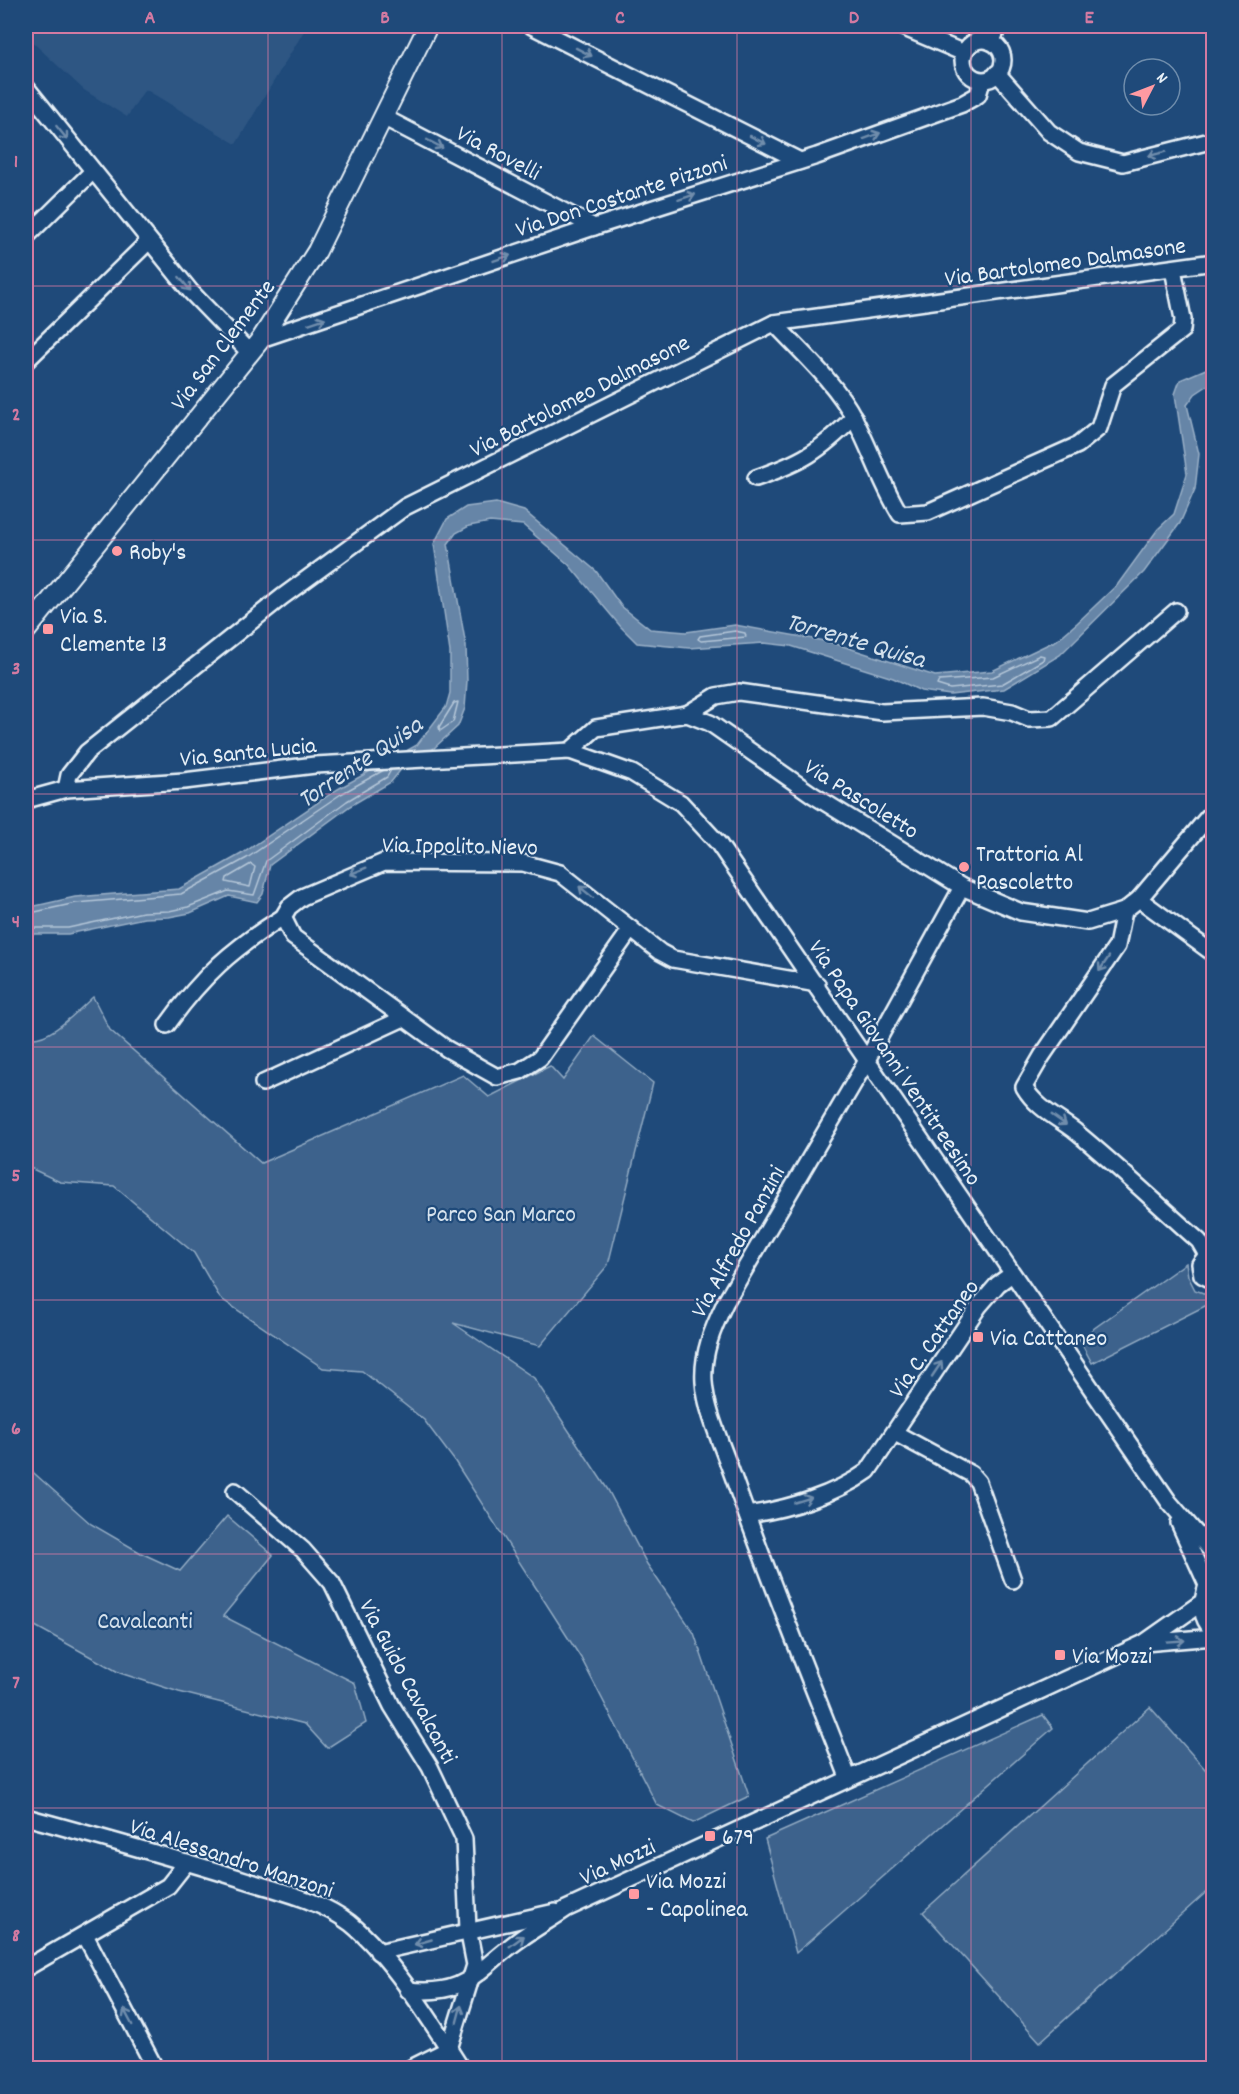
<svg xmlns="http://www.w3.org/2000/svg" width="1239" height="2094" viewBox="0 0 1239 2094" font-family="Dekko,sans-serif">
  <rect width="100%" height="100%" fill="#1f4a7a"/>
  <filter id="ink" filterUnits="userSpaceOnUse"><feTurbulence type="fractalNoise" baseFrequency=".0167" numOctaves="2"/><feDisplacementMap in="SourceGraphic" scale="12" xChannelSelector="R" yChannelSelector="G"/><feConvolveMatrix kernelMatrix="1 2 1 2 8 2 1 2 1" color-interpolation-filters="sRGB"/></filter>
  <g filter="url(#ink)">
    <polygon fill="#2e5683" points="26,26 307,26 236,144 145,89 127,117 84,90 26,36"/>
    <g fill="#3c628c" stroke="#92aac2" stroke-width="1.5">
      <path d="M 93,997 L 110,1030 L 261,1163 L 463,1075 L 489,1097 L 550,1066 L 563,1080 L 594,1036 L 653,1083 L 608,1265 L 540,1346 L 453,1323 L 534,1378 L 608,1490 L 647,1564 L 694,1633 L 749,1796 L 693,1823 L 657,1805 L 581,1658 L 454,1460 L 424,1420 L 362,1371 L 323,1368 L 220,1298 L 194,1253 L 114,1186 L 60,1182 L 26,1166 L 26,1037 C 47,1045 78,1010 93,997 Z"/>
      <polygon points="1186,1263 1188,1276 1195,1290 1206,1294 1213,1292 1213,1302 1092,1363 1079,1339"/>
      <polygon points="26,1466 91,1524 141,1553 180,1571 227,1516 273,1555 223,1616 355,1683 366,1723 327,1748 305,1724 179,1692 120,1673 26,1621"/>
      <polygon points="1150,1707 1213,1778 1213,1886 1040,2042 923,1912"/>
      <polygon points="1043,1715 1053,1728 796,1953 765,1839"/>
    </g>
    <polygon fill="#6685a7" stroke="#9ab0c7" stroke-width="1.5" points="1213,366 1213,387 1207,386 1195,394 1187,405 1199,454 1195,489 1180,523 1144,572 1060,655 1004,689 950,695 921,691 893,678 791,646 764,643 689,648 637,643 621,627 569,565 523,525 490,522 469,526 456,533 448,544 466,646 467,681 465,708 458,726 433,749 402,768 391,782 350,806 270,865 263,894 257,902 229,896 190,913 169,917 144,918 68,934 26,934 26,908 75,897 179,889 243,853 338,789 417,745 446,707 450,693 450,652 434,544 447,519 466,507 496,503 524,511 596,571 621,606 650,629 686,632 735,625 830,642 935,676 992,671 1057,640 1077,623 1118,584 1158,529 1174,514 1187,474 1175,394 1180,380"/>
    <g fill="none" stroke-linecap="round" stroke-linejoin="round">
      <g stroke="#b4c6d8" stroke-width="1.5">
        <polygon points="735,631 745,633 746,637 701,641 698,639 700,636"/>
        <polygon points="1040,655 1044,656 1043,660 1002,684 950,689 937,685 939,681 993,677"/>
        <polygon points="458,702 453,722 440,731 439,727 454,703"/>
        <polygon points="251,864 255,867 250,887 226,882 227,878"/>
        <polyline points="26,914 76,903 181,894 247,858 341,794 384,770"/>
        <polyline points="26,928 68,928 143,912 169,911 188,907 228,891 254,895 266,861 347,801 387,777 391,770"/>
      </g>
      <g stroke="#e8f1f8" stroke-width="20">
        <g id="minor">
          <polyline points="532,26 800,161"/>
          <polyline points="900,26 964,53"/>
          <circle cx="983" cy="60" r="20"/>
          <polyline points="991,42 999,26"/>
          <polyline points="997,73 1049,132 1079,152 1123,163 1214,140"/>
          <polyline points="26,87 191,292 250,353"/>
          <polyline points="383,117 594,227"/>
          <polyline points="26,237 93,171"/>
          <path d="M 774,323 C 801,352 836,383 854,418 C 871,450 881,483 900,514 L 928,512 L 1078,445 L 1099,428 L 1113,385 L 1182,330 L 1183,319 L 1173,269"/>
          <polyline points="261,339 594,227 817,156 962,104 978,95 982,81"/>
          <polyline points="26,361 149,241"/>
          <path d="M 756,478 C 802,462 819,452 854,417"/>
          <polyline points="687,714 716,696 739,692 882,712 983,707 1012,712 1029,719 1052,718 1176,611"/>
          <polyline points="570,751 596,728 687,714 710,723 813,795 962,887 1021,912 1088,922 1124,911 1139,899 1214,810"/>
          <polyline points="66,789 69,775 87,752 282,597 405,507 774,323 1214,262"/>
          <polyline points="26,800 66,789 184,781 315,765 570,751 632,773 681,803 718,843 1169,1502 1214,1554"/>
          <polyline points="1139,899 1214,954"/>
          <path d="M 1124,911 L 1117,946 L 1042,1056 L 1024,1087 C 1036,1108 1058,1118 1076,1132 C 1119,1167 1158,1205 1199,1241 L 1207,1255"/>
          <polyline points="283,917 293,937 447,1049 497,1077 520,1071 540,1058 631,929"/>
          <path d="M 167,1025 C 202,976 232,949 283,917 L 289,907 L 302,897 L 384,862 L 523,863 L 560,873 L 660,952 L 673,959 L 817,984"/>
          <polyline points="263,1083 404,1018"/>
          <polyline points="1214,1254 1207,1255 1200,1264 1202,1275 1214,1281"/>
          <polyline points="895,1433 971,1474 978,1482 1013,1580"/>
          <polyline points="235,1491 303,1550 332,1583 392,1706 430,1767 464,1839 468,1929 475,1965 449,2049"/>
          <path d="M 747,1515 C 788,1509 835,1495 868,1471 L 979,1306 L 998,1284 L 1012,1274"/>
          <path d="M 1179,1523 L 1207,1585 C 1201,1604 1199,1617 1214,1632"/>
          <polyline points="1201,1603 1144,1643 1214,1637"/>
          <path d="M 848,1777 C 810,1679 770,1582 735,1482 C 725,1452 706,1413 704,1382 C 702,1353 713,1328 725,1303 L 862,1069 L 962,887"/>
          <path d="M 26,1817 C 99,1837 172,1857 245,1880 C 281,1892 320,1900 350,1923 C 391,1956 433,2024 461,2068"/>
          <polyline points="85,1935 155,2068"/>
          <polyline points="378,1952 555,1912"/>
          <polyline points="26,1968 168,1886 187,1862"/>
          <path d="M 408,1990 C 466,1996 474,1973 516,1942 C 532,1930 550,1920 566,1909 L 1144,1643"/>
          <polyline points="411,2068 449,2049"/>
        </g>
      </g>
      <g stroke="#e8f1f8" stroke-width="22">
        <polyline id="tertiary" points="26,631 261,339 317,251 428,26"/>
      </g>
      <use href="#minor" stroke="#1f4a7a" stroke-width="15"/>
      <use href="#tertiary" stroke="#1f4a7a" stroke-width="18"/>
    </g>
    <defs><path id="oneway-shaft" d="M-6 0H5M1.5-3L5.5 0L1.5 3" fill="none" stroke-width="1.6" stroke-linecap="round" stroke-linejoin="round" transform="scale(1.5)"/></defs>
    <g stroke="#6f8dac">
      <use href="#oneway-shaft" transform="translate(584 52) rotate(27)"/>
      <use href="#oneway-shaft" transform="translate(62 133) rotate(51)"/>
      <use href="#oneway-shaft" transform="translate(872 136) rotate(-20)"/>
      <use href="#oneway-shaft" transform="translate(758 140) rotate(27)"/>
      <use href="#oneway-shaft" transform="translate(435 144) rotate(28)"/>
      <use href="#oneway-shaft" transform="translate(1157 154) rotate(165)"/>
      <use href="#oneway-shaft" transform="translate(687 197) rotate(-18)"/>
      <use href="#oneway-shaft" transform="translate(502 258) rotate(-19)"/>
      <use href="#oneway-shaft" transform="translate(185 284) rotate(51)"/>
      <use href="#oneway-shaft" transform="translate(317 321) rotate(-19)"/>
      <use href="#oneway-shaft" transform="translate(358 871) rotate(158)"/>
      <use href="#oneway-shaft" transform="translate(586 892) rotate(-141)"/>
      <use href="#oneway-shaft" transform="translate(1104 964) rotate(124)"/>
      <use href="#oneway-shaft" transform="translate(1059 1120) rotate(35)"/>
      <use href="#oneway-shaft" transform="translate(937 1369) rotate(-56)"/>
      <use href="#oneway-shaft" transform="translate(803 1500) rotate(-17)"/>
      <use href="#oneway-shaft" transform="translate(1176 1641) rotate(-4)"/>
      <use href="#oneway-shaft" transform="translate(517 1941) rotate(-36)"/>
      <use href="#oneway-shaft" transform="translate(423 1942) rotate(164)"/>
      <use href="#oneway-shaft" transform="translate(459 2014) rotate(-75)"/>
      <use href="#oneway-shaft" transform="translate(128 2017) rotate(-118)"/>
    </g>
  </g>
  <path fill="none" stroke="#d37aa2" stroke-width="1.5" stroke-opacity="0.55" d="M 268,26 L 268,2068M 502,26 L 502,2068M 737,26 L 737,2068M 971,26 L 971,2068M 26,286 L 1214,286M 26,540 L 1214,540M 26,794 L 1214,794M 26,1047 L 1214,1047M 26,1300 L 1214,1300M 26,1554 L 1214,1554M 26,1808 L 1214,1808"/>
  <g fill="#ff9aa2" stroke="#1f4a7a" stroke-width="2">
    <circle cx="117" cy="551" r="6"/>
    <rect x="42" y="623" width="12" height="12" rx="3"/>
    <circle cx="964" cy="867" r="6"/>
    <rect x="972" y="1331" width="12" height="12" rx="3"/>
    <rect x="1054" y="1649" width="12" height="12" rx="3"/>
    <rect x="704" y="1830" width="12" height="12" rx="3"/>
    <rect x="628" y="1888" width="12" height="12" rx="3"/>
  </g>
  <g text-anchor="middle" stroke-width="4.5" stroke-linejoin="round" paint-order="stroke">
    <g font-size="24" fill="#e8f1f8" stroke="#1f4a7a">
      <text transform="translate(499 152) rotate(28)" y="8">Via Rovelli</text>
      <text transform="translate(621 195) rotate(-18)" y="8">Via Don Costante Pizzoni</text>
      <text transform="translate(1065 261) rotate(-8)" y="8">Via Bartolomeo Dalmasone</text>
      <text transform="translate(222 344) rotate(-53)" y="8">Via San Clemente</text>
      <text transform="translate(579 395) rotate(-27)" y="8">Via Bartolomeo Dalmasone</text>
      <text transform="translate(248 751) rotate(-6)" y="8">Via Santa Lucia</text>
      <text transform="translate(862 798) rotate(32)" y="8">Via Pascoletto</text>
      <text transform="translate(460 845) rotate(1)" y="8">Via Ippolito Nievo</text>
      <text transform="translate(896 1062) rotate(56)" y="8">Via Papa Giovanni Ventitreesimo</text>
      <text transform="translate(737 1241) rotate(-61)" y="8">Via Alfredo Panzini</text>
      <text transform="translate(933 1338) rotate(-55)" y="8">Via C. Cattaneo</text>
      <text transform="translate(409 1681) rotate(62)" y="8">Via Guido Cavalcanti</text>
      <text transform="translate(232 1857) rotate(18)" y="8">Via Alessandro Manzoni</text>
      <text transform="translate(617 1861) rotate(-25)" y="8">Via Mozzi</text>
    </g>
    <g font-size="24" fill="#e8f1f8" stroke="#1f4a7a" text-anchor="start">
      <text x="129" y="559">Roby's</text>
      <text x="60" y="623">Via S.<tspan x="60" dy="28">Clemente 13</tspan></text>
      <text x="976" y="861">Trattoria Al<tspan x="976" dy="28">Pascoletto</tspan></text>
      <text x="990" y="1345">Via Cattaneo</text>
      <text x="1072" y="1663">Via Mozzi</text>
      <text x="722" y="1844">679</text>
      <text x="646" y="1888">Via Mozzi<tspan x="646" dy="28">- Capolinea</tspan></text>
    </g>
    <g font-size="24" fill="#d7e3ed" stroke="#1f4a7a">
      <text x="501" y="1221">Parco San Marco</text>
      <text x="145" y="1628">Cavalcanti</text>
    </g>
    <g font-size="26" font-style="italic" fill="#d4e1ec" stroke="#1f4a7a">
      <text transform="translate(856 639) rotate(16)" y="9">Torrente Quisa</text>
      <text transform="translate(359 761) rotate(-34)" y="9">Torrente Quisa</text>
    </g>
  </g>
  <rect width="1239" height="2094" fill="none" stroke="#1f4a7a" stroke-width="66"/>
  <g transform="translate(1152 87) rotate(48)"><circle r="28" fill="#1f4a7a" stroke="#6f8dac" stroke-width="1.5"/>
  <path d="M0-4.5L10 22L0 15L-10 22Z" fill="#ff9aa2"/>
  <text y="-9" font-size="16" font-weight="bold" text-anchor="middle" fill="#e8f1f8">N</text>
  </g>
  <rect x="33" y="33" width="1173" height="2028" fill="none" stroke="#d37aa2" stroke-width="2"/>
  <g font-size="20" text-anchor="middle" font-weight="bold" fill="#d37aa2">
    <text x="150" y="23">A</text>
    <text x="385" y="23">B</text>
    <text x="620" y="23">C</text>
    <text x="854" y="23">D</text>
    <text x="1089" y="23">E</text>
    <text x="16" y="167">1</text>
    <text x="16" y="420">2</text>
    <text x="16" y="674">3</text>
    <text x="16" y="927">4</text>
    <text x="16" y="1181">5</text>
    <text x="16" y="1434">6</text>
    <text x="16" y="1688">7</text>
    <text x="16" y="1941">8</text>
  </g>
</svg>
